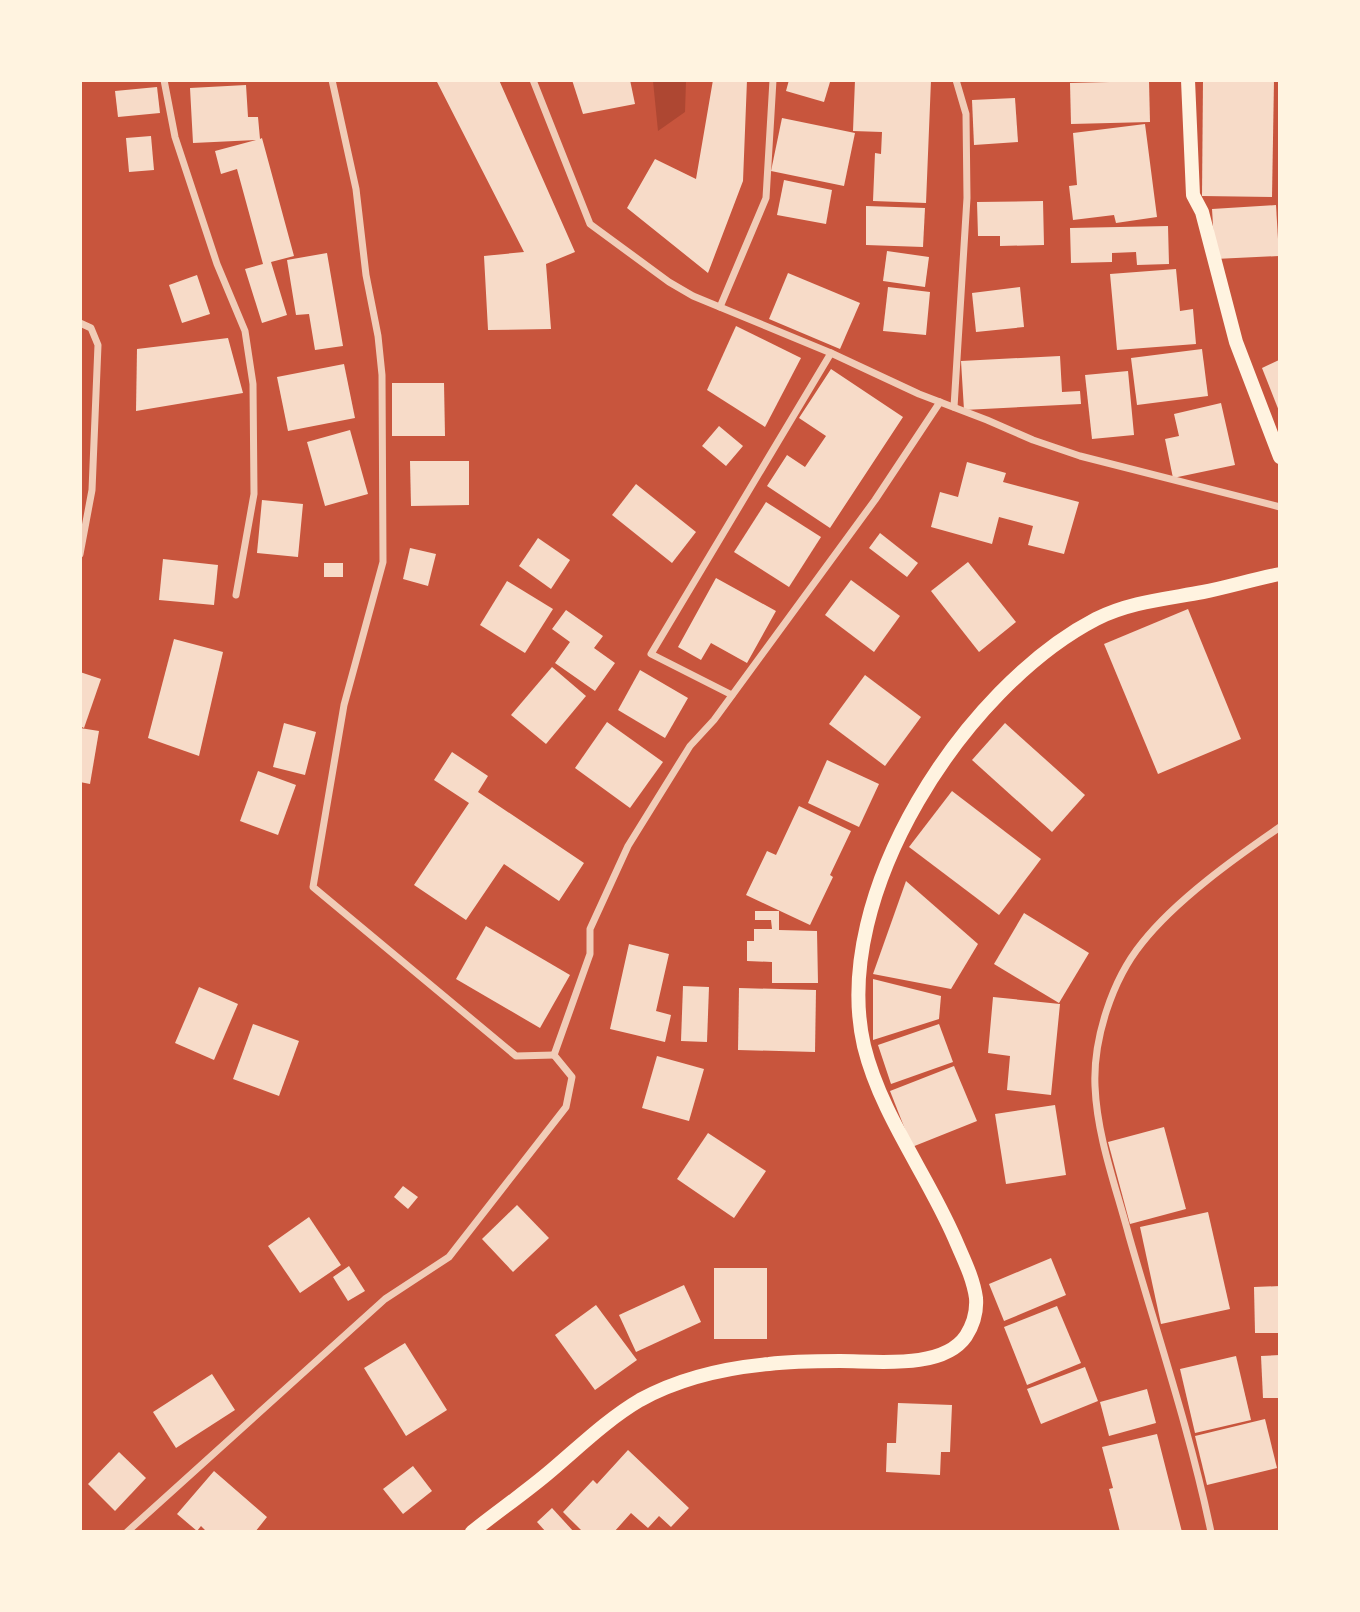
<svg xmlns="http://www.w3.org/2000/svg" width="1360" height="1612" viewBox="0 0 1360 1612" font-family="Bitter,serif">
  <rect width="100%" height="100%" fill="#c8553d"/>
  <polygon fill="#ae4732" points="653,81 686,81 685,112 658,131"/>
  <g fill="#f7dbc8">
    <polygon points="436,80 499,80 575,252 546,264 551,329 488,330 484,256 524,252"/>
    <polygon points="572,80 630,80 635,104 583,114"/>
    <polygon points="713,80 747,80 743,181 708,273 627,208 655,159 696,179"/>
    <polygon points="789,80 830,82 824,102 786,91"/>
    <polygon points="855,80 931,80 926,203 873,201 875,153 881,154 882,132 853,131"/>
    <polygon points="1203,80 1274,80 1272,197 1202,196"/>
    <polygon points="1149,81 1150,122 1071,124 1070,83"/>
    <polygon points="246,85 248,117 258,117 260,139 262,138 294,256 271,262 287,315 262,323 245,269 263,264 237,169 221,174 215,151 256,140 193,143 190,88"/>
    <polygon points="157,87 160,113 118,117 115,91"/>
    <polygon points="1015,98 1018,142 974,145 972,100"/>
    <polygon points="782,118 855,133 844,186 771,171"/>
    <polygon points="1145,124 1157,217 1116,223 1114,215 1073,220 1069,186 1077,185 1073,133"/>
    <polygon points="151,136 154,170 129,172 126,138"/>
    <polygon points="784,180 832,190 826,224 777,215"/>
    <polygon points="1043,201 1044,245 1000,246 1000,236 978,236 977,202"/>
    <polygon points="1276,205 1279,256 1215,259 1212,209"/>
    <polygon points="866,206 925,208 923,247 866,245"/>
    <polygon points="1168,226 1169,264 1137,265 1136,252 1112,253 1112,262 1071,263 1070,228"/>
    <polygon points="887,251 929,257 925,287 883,281"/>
    <polygon points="327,253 343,346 315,350 309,314 296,315 287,260"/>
    <polygon points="1176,269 1180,311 1193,309 1196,344 1117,350 1110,274"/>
    <polygon points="788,273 860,303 840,349 769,319"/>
    <polygon points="197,275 210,314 182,323 169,285"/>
    <polygon points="888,287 930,292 926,335 883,331"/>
    <polygon points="1020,287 1024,327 976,332 972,293"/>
    <polygon points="736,326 801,358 765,427 707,390"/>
    <polygon points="228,338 243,393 136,411 137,349"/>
    <polygon points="1202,349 1208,396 1137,405 1131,358"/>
    <polygon points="1060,356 1062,392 1080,391 1081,404 964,410 961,361"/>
    <polygon points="1279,360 1279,411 1262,368"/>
    <polygon points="344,364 355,418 288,431 277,377"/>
    <polygon points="831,369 903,417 830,528 767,486 787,455 805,467 826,436 799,418"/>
    <polygon points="1128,371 1134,435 1092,439 1085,375"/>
    <polygon points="392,383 444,383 445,436 392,436"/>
    <polygon points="1221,403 1235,465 1173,478 1165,439 1179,436 1174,414"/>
    <polygon points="719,426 743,446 726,466 702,446"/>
    <polygon points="350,430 368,494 325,506 307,442"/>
    <polygon points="410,461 469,461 469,505 411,506"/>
    <polygon points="967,462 1006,473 1003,482 1079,502 1064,554 1028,545 1033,526 999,517 992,544 931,527 940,492 958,497"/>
    <polygon points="636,484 696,532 672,563 612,515"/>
    <polygon points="262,500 303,504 298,557 257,553"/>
    <polygon points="766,502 821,537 789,587 734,552"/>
    <polygon points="880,533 918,563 907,577 869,548"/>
    <polygon points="538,538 570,560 551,589 519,566"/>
    <polygon points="410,548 436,554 428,586 403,579"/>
    <polygon points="163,559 218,565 214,605 159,600"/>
    <polygon points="968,562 1016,622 979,652 931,591"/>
    <rect x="324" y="563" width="19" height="14"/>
    <polygon points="716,578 776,611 747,663 711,643 701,660 678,647"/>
    <polygon points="851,580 900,616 874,652 825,615"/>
    <polygon points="507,581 553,609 525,653 480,625"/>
    <polygon points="1188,609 1241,739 1158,774 1104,644"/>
    <polygon points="566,610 603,636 594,648 615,663 595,691 555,663 570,642 552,629"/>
    <polygon points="174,639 223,652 199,756 148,738"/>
    <polygon points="552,667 586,696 546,744 511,715"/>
    <polygon points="640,670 688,698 665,738 618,710"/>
    <polygon points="80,672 101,679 84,728 80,726"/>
    <polygon points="865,675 921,717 885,766 829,724"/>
    <polygon points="607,722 663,762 630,808 575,768"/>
    <polygon points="284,723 316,732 305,775 273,767"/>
    <polygon points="1005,723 1085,795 1052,832 972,760"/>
    <polygon points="80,728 99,731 90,784 80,782"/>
    <polygon points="452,752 488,776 478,792 584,863 559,901 504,864 466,920 414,885 469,803 434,780"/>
    <polygon points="827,760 879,784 859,827 808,803"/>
    <polygon points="258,771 296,785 278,835 240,821"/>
    <polygon points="952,791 1041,859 999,915 909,847"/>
    <polygon points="799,806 851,831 830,875 833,877 810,925 746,895 767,851 776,855"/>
    <polygon points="906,881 978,944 951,989 873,974"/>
    <polygon points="755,911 779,911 779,930 817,931 818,983 772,983 772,962 747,961 747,941 754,941 754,929 772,929 771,920 755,920"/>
    <polygon points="1024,913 1089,953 1059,1003 994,964"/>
    <polygon points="486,926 570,975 540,1028 456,979"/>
    <polygon points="629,944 669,954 656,1011 671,1015 665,1042 610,1029"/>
    <polygon points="873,979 941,996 939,1019 873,1040"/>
    <polygon points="683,986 709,987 707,1042 681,1041"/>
    <polygon points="199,987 238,1004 214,1060 175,1043"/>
    <polygon points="739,988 816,990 815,1052 738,1050"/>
    <polygon points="993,997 1060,1004 1051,1095 1007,1090 1010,1056 988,1053"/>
    <polygon points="253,1024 299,1041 279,1096 233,1079"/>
    <polygon points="939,1024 953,1062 891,1084 878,1045"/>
    <polygon points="657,1056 704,1069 689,1121 642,1108"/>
    <polygon points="954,1066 977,1121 912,1147 890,1091"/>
    <polygon points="1055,1105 1066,1175 1006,1184 995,1114"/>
    <polygon points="1164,1127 1186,1209 1130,1224 1108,1142"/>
    <polygon points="708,1133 766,1171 734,1218 677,1179"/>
    <polygon points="403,1186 418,1197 408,1209 394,1197"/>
    <polygon points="517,1205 549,1238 513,1272 482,1239"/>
    <polygon points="1208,1212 1230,1309 1161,1324 1140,1227"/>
    <polygon points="309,1217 341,1265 300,1293 268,1246"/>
    <polygon points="1051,1258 1066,1295 1004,1321 989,1284"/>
    <polygon points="349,1266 365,1291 348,1301 333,1277"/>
    <rect x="714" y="1268" width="53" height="71"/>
    <polygon points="684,1285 701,1322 636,1352 619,1315"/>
    <polygon points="1280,1286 1280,1333 1255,1333 1254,1287"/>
    <polygon points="596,1305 637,1360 595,1390 555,1335"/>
    <polygon points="1057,1306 1081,1363 1027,1385 1004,1327"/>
    <polygon points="405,1343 447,1410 406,1436 364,1368"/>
    <polygon points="1280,1355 1280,1398 1263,1398 1261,1356"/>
    <polygon points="1236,1356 1251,1420 1195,1433 1180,1369"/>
    <polygon points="1085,1367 1098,1401 1041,1424 1027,1389"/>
    <polygon points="212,1374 235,1410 176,1448 153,1412"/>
    <polygon points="1147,1389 1156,1423 1109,1436 1100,1402"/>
    <polygon points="898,1403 952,1405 950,1452 941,1452 940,1475 886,1472 887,1443 896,1443"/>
    <polygon points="1265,1419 1277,1468 1207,1485 1195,1436"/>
    <polygon points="1157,1434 1182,1532 1120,1532 1109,1489 1113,1488 1102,1447"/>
    <polygon points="628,1450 689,1508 671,1527 659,1516 648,1528 631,1513 614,1532 583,1532 563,1512 593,1480 597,1484"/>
    <polygon points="119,1452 146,1478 115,1511 88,1484"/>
    <polygon points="413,1466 432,1491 403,1514 383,1489"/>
    <polygon points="214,1471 267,1517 255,1532 207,1532 201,1526 197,1531 177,1514"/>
    <polygon points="552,1508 574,1532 546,1532 537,1522"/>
  </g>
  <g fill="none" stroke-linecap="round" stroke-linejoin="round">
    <g stroke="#f1ccb7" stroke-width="7">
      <polyline points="164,80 175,137 217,264 245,331 253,384 254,494 236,595"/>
      <polyline points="332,80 356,189 366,275 378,336 382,375 383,562 344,705 313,887 516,1056 554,1055"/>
      <polyline points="533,80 590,224 669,282 693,296 831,353 919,394 987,420 1033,440 1080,456 1280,507"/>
      <polyline points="720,307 766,198 773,80"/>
      <polyline points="80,323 91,328 98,345 92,490 80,554"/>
      <polyline points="954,407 967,198 966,114 956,80"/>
      <polyline points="732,695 651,654 831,353"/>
      <polyline points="554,1055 590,954 590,929 628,846 690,746 714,720 875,500 940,402"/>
      <polyline points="127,1532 385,1299 449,1257 566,1107 572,1077 554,1055"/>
      <path d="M 1211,1532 C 1190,1431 1157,1334 1129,1236 C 1116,1187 1097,1137 1095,1086 C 1093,1039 1112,980 1142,943 C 1176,900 1235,858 1280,827"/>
    </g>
    <g stroke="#fff3e0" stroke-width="14">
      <polyline points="1188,80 1193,195 1202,212 1236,342 1280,457"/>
      <path d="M 472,1532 C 497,1512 523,1494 547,1474 C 577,1449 606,1420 640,1400 C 678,1379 725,1368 769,1364 C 792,1361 816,1361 840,1361 C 876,1361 943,1370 966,1336 C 973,1325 977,1311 976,1298 C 973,1277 963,1258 955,1239 C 927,1174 881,1115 864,1046 C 829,895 965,687 1096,619 C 1130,602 1166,599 1203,592 C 1228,587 1254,579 1280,574"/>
    </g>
  </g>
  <rect width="1360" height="1612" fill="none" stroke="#fff3e0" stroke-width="164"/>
</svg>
